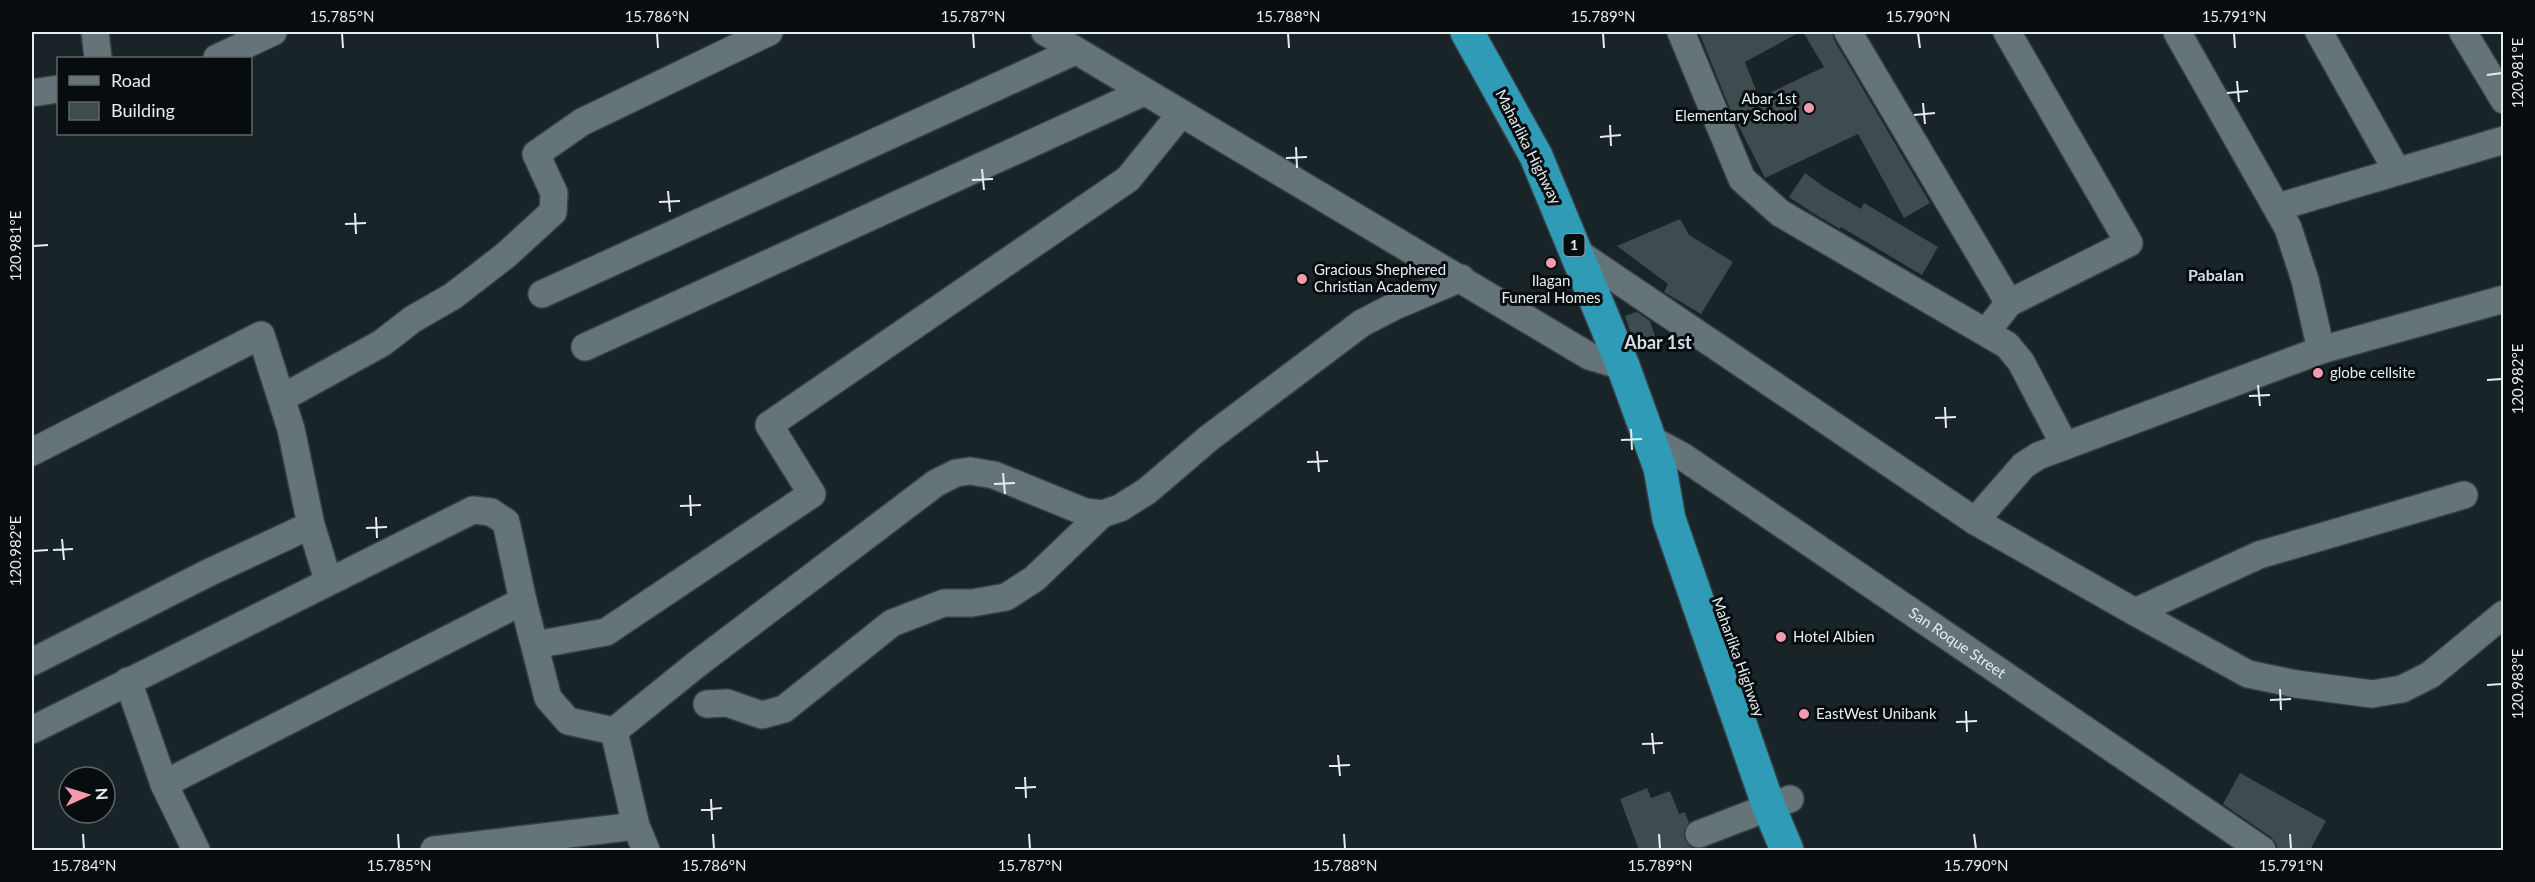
<svg xmlns="http://www.w3.org/2000/svg" width="2535" height="882" viewBox="0 0 2535 882" font-family="Lato,sans-serif">
  <rect width="100%" height="100%" fill="#182428"/>
  <g fill="#3e4c50">
    <polygon points="1699,32 1800,32 1745,62 1759,98 1824,67 1803,32 1832,32 1834,40 1930,203 1904,218 1858,134 1765,178 1730,109"/>
    <polygon points="1805,173 1824,187 1861,209 1864,203 1938,247 1922,275 1841,227 1840,229 1813,213 1789,197"/>
    <polygon points="1680,219 1689,235 1733,262 1701,314 1664,292 1668,284 1617,246"/>
    <polygon points="1637,312 1650,321 1656,339 1635,346 1625,316"/>
    <polygon points="2240,773 2326,821 2310,850 2278,850 2276,843 2271,837 2223,804"/>
    <polygon points="1647,788 1651,798 1670,791 1679,814 1685,812 1689,823 1684,831 1685,840 1690,847 1699,850 1639,850 1620,799"/>
  </g>
  <g fill="none" stroke-linecap="round" stroke-linejoin="round">
    <g stroke="#353e41" stroke-width="30">
      <g id="minor">
        <polyline points="95,32 98,58"/>
        <polyline points="1045,32 1589,356 1623,366"/>
        <polyline points="1681,32 1742,179 1780,213 2007,345 2021,362 2065,446"/>
        <polyline points="1848,32 2009,303"/>
        <polyline points="2177,32 2288,228 2305,280 2321,350"/>
        <polyline points="2319,32 2397,171"/>
        <polyline points="2463,32 2504,100"/>
        <polyline points="217,58 273,32"/>
        <polyline points="32,93 58,89"/>
        <polyline points="2278,207 2504,140"/>
        <polyline points="1578,253 1975,521 2135,612 2259,555 2464,495"/>
        <polyline points="542,294 1075,51"/>
        <polyline points="1987,331 2009,303 2129,243 2007,32"/>
        <polyline points="585,347 1144,92"/>
        <polyline points="282,398 382,343 413,319 453,296 506,255 553,212 554,193 536,154 582,122 769,32"/>
        <path id="s1" d="M 1650,439 L 1682,456 L 2262,850"/>
        <polyline points="32,452 261,335 291,429 311,525 328,580"/>
        <polyline points="1975,521 2024,465 2038,456 2321,350 2504,299"/>
        <polyline points="2135,612 2248,674 2296,684 2372,694 2402,689 2430,675 2504,614"/>
        <polyline points="535,645 606,632 812,494 769,425 1128,179 1180,115"/>
        <polyline points="32,662 210,572 311,525"/>
        <polyline points="128,681 164,784 196,850"/>
        <polyline points="707,704 727,703 762,715 784,709 892,623 944,603 972,603 1006,597 1034,579 1102,514"/>
        <polyline points="32,730 473,510 491,512 506,522 523,601 548,698 568,721 614,731"/>
        <polyline points="614,731 697,664 936,483 956,473 970,471 994,475 1085,512 1102,514 1120,508 1147,491 1209,438 1362,323 1395,306 1461,278"/>
        <polyline points="614,731 636,826 646,850"/>
        <polyline points="164,784 523,601"/>
        <polyline points="1699,834 1790,799"/>
        <polyline points="434,850 636,826"/>
      </g>
    </g>
    <g stroke="#353e41" stroke-width="36">
      <polyline id="highway" points="1467,32 1536,156 1623,366 1660,468 1669,519 1769,807 1787,850"/>
    </g>
    <use href="#minor" stroke="#657478" stroke-width="27"/>
    <use href="#highway" stroke="#2f9bb7" stroke-width="33"/>
  </g>
  <path fill="none" stroke="#e5edef" stroke-width="2" d="M 342,33 L 343,48M 657,33 L 658,48M 973,33 L 974,48M 1288,33 L 1289,48M 1603,33 L 1604,48M 1918,33 L 1920,48M 2234,33 L 2235,48M 2487,75 L 2502,73M 2237,81 L 2239,102M 2227,93 L 2248,91M 1923,103 L 1925,124M 1914,115 L 1935,113M 1610,125 L 1611,146M 1600,137 L 1621,135M 1296,147 L 1297,168M 1286,158 L 1307,157M 982,169 L 984,190M 972,180 L 993,179M 668,191 L 670,212M 659,202 L 680,201M 355,213 L 356,234M 345,224 L 366,223M 33,246 L 48,245M 2487,380 L 2502,379M 2258,385 L 2260,406M 2249,396 L 2270,395M 1945,407 L 1946,428M 1935,418 L 1956,417M 1631,429 L 1632,450M 1621,440 L 1642,439M 1317,451 L 1319,472M 1307,462 L 1328,461M 1003,473 L 1005,494M 994,484 L 1015,483M 690,495 L 691,516M 680,506 L 701,505M 376,517 L 377,538M 366,528 L 387,527M 62,539 L 64,560M 53,550 L 73,549M 33,551 L 48,550M 2487,685 L 2502,684M 2280,689 L 2281,710M 2270,700 L 2291,699M 1966,711 L 1967,732M 1956,722 L 1977,721M 1652,733 L 1654,754M 1642,744 L 1663,743M 1338,755 L 1340,776M 1329,766 L 1350,765M 1025,777 L 1026,798M 1015,788 L 1036,787M 711,799 L 712,820M 701,810 L 722,808M 83,834 L 84,849M 398,834 L 399,849M 713,834 L 714,849M 1029,834 L 1030,849M 1344,834 L 1345,849M 1659,834 L 1660,849M 1974,834 L 1976,849M 2290,834 L 2291,849"/>
  <g fill="#f29aae" stroke="#070c0e" stroke-width="2">
    <circle cx="1809" cy="108" r="6"/>
    <circle cx="1551" cy="263" r="6"/>
    <circle cx="1302" cy="279" r="6"/>
    <circle cx="2318" cy="373" r="6"/>
    <circle cx="1781" cy="637" r="6"/>
    <circle cx="1804" cy="714" r="6"/>
  </g>
  <g text-anchor="middle" stroke-width="6" stroke-linejoin="round" paint-order="stroke">
    <rect fill="#070c0e" stroke="#a2aaac" stroke-width="1.5" x="1563.5" y="234" width="21" height="22" rx="4.5"/>
    <g font-size="14" font-weight="bold" fill="#e5edef">
      <text x="1574" y="250">1</text>
    </g>
    <g font-size="15" fill="#e5edef" stroke="#070c0e" text-anchor="start">
      <text x="1797" y="104" text-anchor="end">Abar 1st<tspan x="1797" dy="17">Elementary School</tspan></text>
      <text x="1314" y="275">Gracious Shephered<tspan x="1314" dy="17">Christian Academy</tspan></text>
      <text x="1551" y="286" text-anchor="middle">Ilagan<tspan x="1551" dy="17">Funeral Homes</tspan></text>
      <text x="2330" y="378">globe cellsite</text>
      <text x="1793" y="642">Hotel Albien</text>
      <text x="1816" y="719">EastWest Unibank</text>
    </g>
    <g font-size="15" fill="#e5edef" stroke="#070c0e">
      <text transform="translate(1528 147) rotate(63)" y="5">Maharlika Highway</text>
      <text dy="5" stroke="none"><textPath href="#s1" startOffset="369">San Roque Street</textPath></text>
      <text transform="translate(1738 657) rotate(70)" y="5">Maharlika Highway</text>
    </g>
    <g font-size="16" font-weight="bold" fill="#cfdfe4" stroke="#070c0e">
      <text x="2216" y="281">Pabalan</text>
    </g>
    <g font-size="18" font-weight="bold" fill="#cfdfe4" stroke="#070c0e">
      <text x="1658" y="349">Abar 1st</text>
    </g>
  </g>
  <rect width="2535" height="882" fill="none" stroke="#070c0e" stroke-width="66"/>
  <rect x="57" y="57" width="195" height="78" fill="#070c0e" stroke="#606668" stroke-width="1.5"/>
  <rect x="69" y="76" width="30" height="9" fill="#657478" stroke="#606668" stroke-width="1.5"/>
  <text x="111" y="87" font-size="18" fill="#e5edef">Road</text>
  <rect x="69" y="102" width="30" height="18" fill="#3e4c50" stroke="#606668" stroke-width="1.5"/>
  <text x="111" y="117" font-size="18" fill="#e5edef">Building</text>
  <g transform="translate(87 795) rotate(86)"><circle r="28" fill="#070c0e" stroke="#606668" stroke-width="1.5"/>
  <path d="M0-4.5L10 22L0 15L-10 22Z" fill="#f29aae"/>
  <text y="-9" font-size="16" font-weight="bold" text-anchor="middle" fill="#e5edef">N</text>
  </g>
  <rect x="33" y="33" width="2469" height="816" fill="none" stroke="#e5edef" stroke-width="2"/>
  <g font-size="15" text-anchor="middle" fill="#e5edef">
    <text x="342" y="22">15.785°N</text>
    <text x="657" y="22">15.786°N</text>
    <text x="973" y="22">15.787°N</text>
    <text x="1288" y="22">15.788°N</text>
    <text x="1603" y="22">15.789°N</text>
    <text x="1918" y="22">15.790°N</text>
    <text x="2234" y="22">15.791°N</text>
    <text transform="translate(2518 73) rotate(-90)" y="5">120.981°E</text>
    <text transform="translate(16 246) rotate(-90)" y="5">120.981°E</text>
    <text transform="translate(2518 379) rotate(-90)" y="5">120.982°E</text>
    <text transform="translate(16 551) rotate(-90)" y="5">120.982°E</text>
    <text transform="translate(2518 684) rotate(-90)" y="5">120.983°E</text>
    <text x="84" y="871">15.784°N</text>
    <text x="399" y="871">15.785°N</text>
    <text x="714" y="871">15.786°N</text>
    <text x="1030" y="871">15.787°N</text>
    <text x="1345" y="871">15.788°N</text>
    <text x="1660" y="871">15.789°N</text>
    <text x="1976" y="871">15.790°N</text>
    <text x="2291" y="871">15.791°N</text>
  </g>
</svg>
